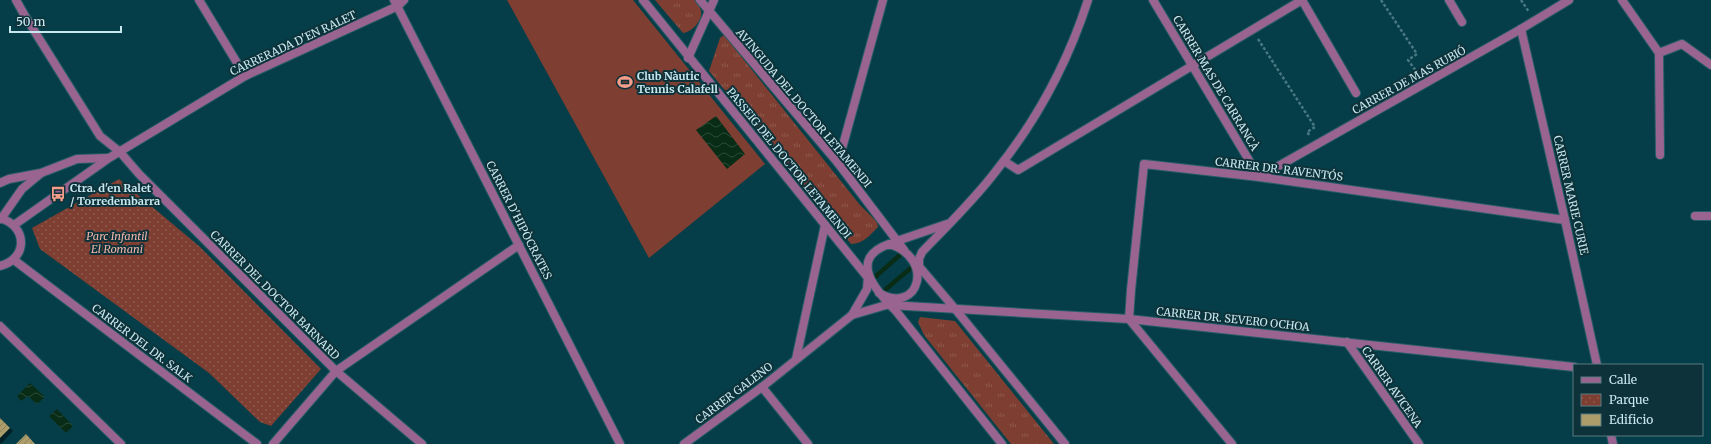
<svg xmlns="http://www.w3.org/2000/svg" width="1711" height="444" viewBox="0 0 1711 444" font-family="Merriweather,serif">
  <defs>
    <pattern id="grass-tufts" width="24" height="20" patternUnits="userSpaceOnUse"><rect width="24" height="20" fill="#7e3e31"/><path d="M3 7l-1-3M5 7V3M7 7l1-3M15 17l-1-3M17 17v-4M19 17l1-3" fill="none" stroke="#8f5a4f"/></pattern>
    <pattern id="park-dots" width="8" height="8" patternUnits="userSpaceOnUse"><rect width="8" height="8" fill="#7e3e31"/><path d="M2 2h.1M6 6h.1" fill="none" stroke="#8f5a4f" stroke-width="1.8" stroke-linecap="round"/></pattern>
    <pattern id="water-waves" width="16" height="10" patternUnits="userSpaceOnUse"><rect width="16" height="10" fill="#082c16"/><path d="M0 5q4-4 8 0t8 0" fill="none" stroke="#2a4b38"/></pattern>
    <pattern id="building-hatch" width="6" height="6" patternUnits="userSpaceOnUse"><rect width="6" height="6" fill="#ad9d6b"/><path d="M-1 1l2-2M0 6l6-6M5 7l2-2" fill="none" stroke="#8b8360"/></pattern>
  </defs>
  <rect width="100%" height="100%" fill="#053e48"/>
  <g fill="url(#grass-tufts)">
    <path d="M 655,0 L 695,0 C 697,3 701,8 701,12 C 703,21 690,33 683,33 Z"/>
    <path d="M 724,35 L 860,205 L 877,222 L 878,227 C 870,235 863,244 851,244 L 709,71 L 720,38 Z"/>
    <polygon points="920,317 955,321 1054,444 1011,444 924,335 918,322"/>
  </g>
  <polygon fill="url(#park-dots)" points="119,179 199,246 321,369 271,426 260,422 209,373 40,249 32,228"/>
  <polygon fill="#7e3e31" points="507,0 633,0 765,164 649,258"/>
  <g fill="url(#water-waves)">
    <polygon points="716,116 745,154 727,169 696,130"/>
    <polygon points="30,383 45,397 37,404 28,396 21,401 17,396"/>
    <polygon points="57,409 73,426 66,433 49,416"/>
  </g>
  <polygon fill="#0007" points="0,418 13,431 1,444 0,443"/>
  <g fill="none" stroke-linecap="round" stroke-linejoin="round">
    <g stroke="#082c16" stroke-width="4.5">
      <polyline points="875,277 901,254"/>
      <polyline points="886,289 912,267"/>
    </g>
  </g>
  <g fill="url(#building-hatch)">
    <polygon points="0,418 10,428 0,438"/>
    <polygon points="26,434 35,444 16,444"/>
  </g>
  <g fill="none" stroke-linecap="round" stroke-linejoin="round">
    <g stroke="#285d66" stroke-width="10">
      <g id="service">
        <polyline points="1302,0 1356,93"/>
        <polyline points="1449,0 1462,22"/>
        <polyline points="1659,53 1660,155"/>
      </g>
    </g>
    <g stroke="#285d66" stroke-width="10">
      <g id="minor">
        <polyline points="16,0 25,16 100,136 120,152 139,174 336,371 422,444"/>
        <polyline points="199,0 245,76"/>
        <polyline points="394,0 620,444"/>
        <polyline points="643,0 873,284"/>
        <polyline points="700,0 838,163 904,250"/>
        <polyline points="1153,0 1259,177 1521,29 1569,0"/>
        <polyline points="1622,0 1659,53 1682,44 1711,65"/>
        <polyline points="1521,29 1565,220 1597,365"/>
        <polyline points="688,58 714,0"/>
        <polyline points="1004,161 1018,170 1302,0"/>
        <polyline points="838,163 883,0"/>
        <polyline points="0,183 9,179 41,173 77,159 108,158"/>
        <polyline points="1695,216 1711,216"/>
        <path d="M 0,218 C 28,226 28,259 0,266"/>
        <polyline points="1,219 22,189 40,174"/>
        <polyline points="14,225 109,158 245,76 398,6 404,0"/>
        <polyline points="894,242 947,224"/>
        <polyline points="14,260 257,444"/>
        <polyline points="917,264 956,310 1065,444"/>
        <path d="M 919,269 L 919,259 L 922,252 C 947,226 974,200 996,171 C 1037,120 1068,62 1088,0"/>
        <path d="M 879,293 C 919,316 936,258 889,244 C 847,259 876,291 896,311 L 1002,444"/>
        <polyline points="889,305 1129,319 1574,367"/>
        <polyline points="852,315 867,289 868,276"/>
        <polyline points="0,326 121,444"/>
        <polyline points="1347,342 1419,444"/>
        <polyline points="796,359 825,225"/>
        <polyline points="762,387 808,444"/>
        <polyline points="1611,435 1613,444"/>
        <polyline points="273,444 336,371 519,245"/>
        <polyline points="684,444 762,387 852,315 893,303"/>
        <polyline points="1232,444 1129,319 1131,290 1144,164 1259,177 1565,220"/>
      </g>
    </g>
    <g stroke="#487881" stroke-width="2.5" stroke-dasharray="3 2" stroke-linecap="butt">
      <polyline points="1381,0 1417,54 1408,60 1419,75"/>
      <polyline points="1521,0 1529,12"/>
      <polyline points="1258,39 1315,127 1307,132 1310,136"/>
    </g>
    <use href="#service" stroke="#9a6491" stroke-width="8"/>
    <use href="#minor" stroke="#9a6491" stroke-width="8"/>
  </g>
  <defs>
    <g id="stadium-bare" transform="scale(1.2)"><path d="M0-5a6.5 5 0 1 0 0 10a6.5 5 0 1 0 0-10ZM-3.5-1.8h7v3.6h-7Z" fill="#f49d8b" stroke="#0e3239" stroke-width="2.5" paint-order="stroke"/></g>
    <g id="bus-bare" transform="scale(1.2)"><path d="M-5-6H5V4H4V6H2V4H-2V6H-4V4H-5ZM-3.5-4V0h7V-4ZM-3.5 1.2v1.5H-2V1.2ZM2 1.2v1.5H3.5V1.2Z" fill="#f49d8b" stroke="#0e3239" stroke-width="2.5" paint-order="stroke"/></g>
  </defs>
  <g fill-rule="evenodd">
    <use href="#stadium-bare" x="625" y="82"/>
    <use href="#bus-bare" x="58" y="194"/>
  </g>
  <g text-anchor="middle" stroke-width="4" stroke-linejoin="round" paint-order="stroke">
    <g font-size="11" fill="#c8e8ef" stroke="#0e3239">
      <text transform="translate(293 43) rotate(-25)" y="4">CARRERADA D'EN RALET</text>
      <text transform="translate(1409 80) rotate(-29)" y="4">CARRER DE MAS RUBIÓ</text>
      <text transform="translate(1216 83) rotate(59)" y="4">CARRER MAS DE CARRANCÀ</text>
      <text transform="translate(804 108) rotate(50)" y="4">AVINGUDA DEL DOCTOR LETAMENDI</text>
      <text transform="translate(789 163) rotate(51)" y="4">PASSEIG DEL DOCTOR LETAMENDI</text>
      <text transform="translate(1279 169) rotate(7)" y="4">CARRER DR. RAVENTÓS</text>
      <text transform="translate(1571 195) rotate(77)" y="4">CARRER MARIE CURIE</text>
      <text transform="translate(519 220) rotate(63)" y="4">CARRER D'HIPÒCRATES</text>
      <text transform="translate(275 295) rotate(45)" y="4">CARRER DEL DOCTOR BARNARD</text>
      <text transform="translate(1233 319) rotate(6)" y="4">CARRER DR. SEVERO OCHOA</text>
      <text transform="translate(142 343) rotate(37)" y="4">CARRER DEL DR. SALK</text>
      <text transform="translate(1392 387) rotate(55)" y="4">CARRER AVICENA</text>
      <text transform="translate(734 393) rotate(-37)" y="4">CARRER GALENO</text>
    </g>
    <g font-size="11" font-weight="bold" fill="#c8e8ef" stroke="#0e3239" text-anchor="start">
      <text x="637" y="80">Club Nàutic<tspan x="637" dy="13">Tennis Calafell</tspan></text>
      <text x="70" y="192">Ctra. d'en Ralet<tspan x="70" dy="13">/ Torredembarra</tspan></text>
    </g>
    <g font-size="11" font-style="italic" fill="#efb4a8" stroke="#0e3239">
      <text x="117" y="240">Parc Infantil<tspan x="117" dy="13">El Romani</tspan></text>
    </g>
  </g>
  <rect x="1573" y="364" width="130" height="72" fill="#0e3239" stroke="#587b82"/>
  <rect x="1581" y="377" width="20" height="6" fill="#9a6491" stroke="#587b82"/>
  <text x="1609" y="384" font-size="12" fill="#c8e8ef">Calle</text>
  <rect x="1581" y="394" width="20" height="12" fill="url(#park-dots)" stroke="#587b82"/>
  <text x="1609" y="404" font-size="12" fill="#c8e8ef">Parque</text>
  <rect x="1581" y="414" width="20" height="12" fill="#ad9d6b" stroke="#587b82"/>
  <text x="1609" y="424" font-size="12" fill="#c8e8ef">Edificio</text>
  <path d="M10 26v6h111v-6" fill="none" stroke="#c8e8ef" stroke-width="2"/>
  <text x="16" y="26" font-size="12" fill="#c8e8ef" stroke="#0e3239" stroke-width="3" paint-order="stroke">50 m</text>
</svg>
